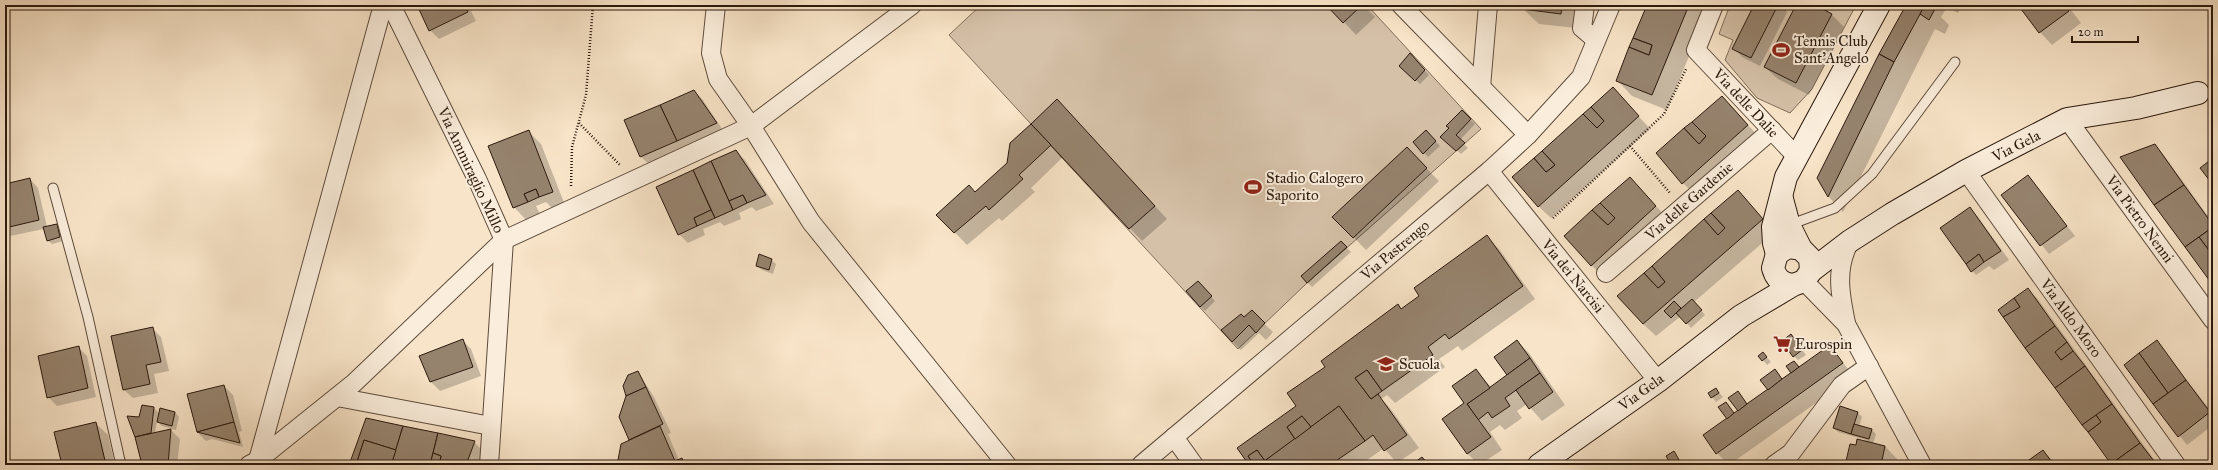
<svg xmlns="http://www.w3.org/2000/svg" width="2218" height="470" viewBox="0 0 2218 470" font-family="'IM FELL Great Primer',serif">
  <rect width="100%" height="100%" fill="#f8e4c8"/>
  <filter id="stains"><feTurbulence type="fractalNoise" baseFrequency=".005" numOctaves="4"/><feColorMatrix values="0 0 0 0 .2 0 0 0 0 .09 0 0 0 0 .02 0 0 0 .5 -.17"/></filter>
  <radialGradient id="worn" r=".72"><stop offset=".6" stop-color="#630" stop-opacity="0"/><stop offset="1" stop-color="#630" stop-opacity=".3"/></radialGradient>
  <g fill="#d5c1a8" stroke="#806d5a">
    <polygon points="981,5 1367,5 1481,129 1307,283 1238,349 949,35"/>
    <polygon points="1730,5 1856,5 1812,89 1790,113 1757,98 1725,60 1733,40 1719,34"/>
  </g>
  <g fill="#0003">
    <polygon points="418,5 468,5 476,21 439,39 430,30"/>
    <polygon points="1328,5 1363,5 1375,17 1356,35"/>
    <polygon points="1524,5 1579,5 1576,28 1539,24 1523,9"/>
    <polygon points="1648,5 1710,5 1667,110 1632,96 1617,80"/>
    <polygon points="1756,5 1781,5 1787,12 1760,66 1742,57 1734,48"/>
    <polygon points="1797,5 1813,5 1832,15 1844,27 1809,95 1778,79 1765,67"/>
    <polygon points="1907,5 1962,5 1958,13 1947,7 1941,17 1949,25 1945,34 1935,29 1843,212 1829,197 1818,178"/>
    <polygon points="2019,5 2067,5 2081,23 2052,45 2040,32"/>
    <polygon points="1410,55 1429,75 1420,84 1400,66"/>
    <polygon points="694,91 703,100 724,132 650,165 641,157 625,121"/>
    <polygon points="1722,97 1760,138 1695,195 1683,183"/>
    <polygon points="1625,101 1650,129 1551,218 1538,206"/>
    <polygon points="1462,111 1475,124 1460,140 1468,148 1461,154 1446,141 1450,128"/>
    <polygon points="1069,113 1167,219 1142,241 1063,157 1031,188 1035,192 1002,221 999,218 967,245 938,215 975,193"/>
    <polygon points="1426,131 1440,146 1428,157 1424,153"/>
    <polygon points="529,132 541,144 565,205 553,209 546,202 536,206 540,214 526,220 514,207"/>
    <polygon points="2155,145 2163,154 2213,223 2213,284 2121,158"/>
    <polygon points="736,151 745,160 774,204 756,211 752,207 739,213 741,219 724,226 720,222 703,229 705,235 688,243 679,234 657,188"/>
    <polygon points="1419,161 1439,181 1366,250 1334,217"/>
    <polygon points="2028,176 2075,236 2049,254 2002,195"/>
    <polygon points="1630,178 1668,219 1604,277 1591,265"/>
    <polygon points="30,179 38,188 47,227 56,225 61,229 64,241 52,244 47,240 44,229 5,237 5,185"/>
    <polygon points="1738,191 1775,232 1694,302 1705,315 1691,328 1681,316 1656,336 1643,324"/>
    <polygon points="1969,209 1978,217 2009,260 1994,270 1989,266 1976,275 1972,271"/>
    <polygon points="1487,237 1499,249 1535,299 1462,351 1458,346 1439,359 1445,367 1395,403 1387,395 1381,399 1390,408 1419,448 1397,463 1384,448 1360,465 1250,465 1326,367 1420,296"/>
    <polygon points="1341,242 1351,252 1312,287 1302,277"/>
    <polygon points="771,260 776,264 773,274 762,270 757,266"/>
    <polygon points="1202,286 1215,301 1205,311 1200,306"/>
    <polygon points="2028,290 2037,298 2158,465 2113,465"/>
    <polygon points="1252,312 1273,332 1266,340 1259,333 1241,350 1232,341 1244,319"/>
    <polygon points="152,328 161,337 169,371 154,374 158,393 133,398 124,390"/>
    <polygon points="1791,335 1806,355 1798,360 1794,356"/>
    <polygon points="462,340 471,349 481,376 440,391 431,382 421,356"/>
    <polygon points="1517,341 1529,353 1565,405 1542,421 1527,404 1517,411 1522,418 1505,430 1500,425 1490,432 1502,450 1479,465 1467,453 1465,403 1476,370 1492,388 1509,375"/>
    <polygon points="2157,342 2213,414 2213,425 2187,445 2125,365"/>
    <polygon points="78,347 87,356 96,397 57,406 48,397"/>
    <polygon points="1830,347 1854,376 1729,465 1717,453 1728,419 1726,403 1735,414 1740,411 1738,392 1748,405 1769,390 1775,370 1783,380 1792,373 1794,362 1800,368"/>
    <polygon points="1763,353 1771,362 1767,365 1763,360"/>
    <polygon points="638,372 654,397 671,433 668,434 679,460 682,459 688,465 621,465 631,440 620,417"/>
    <polygon points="224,386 233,395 242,431 239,432 243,447 212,439 206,441 197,432"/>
    <polygon points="1716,389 1723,397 1716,402 1709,393"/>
    <polygon points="154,408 160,414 175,412 179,417 176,430 162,426 157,421 155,433 171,430 180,439 177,465 143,465 136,437 140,418"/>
    <polygon points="1858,413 1862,417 1859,426 1871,429 1876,434 1873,444 1885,446 1897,459 1896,465 1851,465 1847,460 1857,446 1866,440 1838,432 1834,428"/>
    <polygon points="95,423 108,435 115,465 63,465"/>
    <polygon points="474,442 483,451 478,465 350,465"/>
    <polygon points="2043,451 2057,465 2024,465"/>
  </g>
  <g fill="#96836e" stroke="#2b190d">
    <polygon points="417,5 464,5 468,12 429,31"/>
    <polygon points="1326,5 1362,5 1343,23"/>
    <polygon points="1523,5 1562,5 1561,14 1522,9"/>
    <polygon points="1647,5 1689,5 1652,95 1616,81 1629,47 1649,55 1652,45 1633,38"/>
    <polygon points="1754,5 1778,5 1751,58 1732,49"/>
    <polygon points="1796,5 1815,5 1832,14 1796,83 1764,67"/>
    <polygon points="1906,5 1925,5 1894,62 1879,54"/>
    <polygon points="1925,5 1935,9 1929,20 1920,14"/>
    <polygon points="2018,5 2065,5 2069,11 2039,33"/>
    <polygon points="1633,38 1652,45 1649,55 1629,47"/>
    <polygon points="1410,53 1425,70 1415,81 1399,66"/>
    <polygon points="1879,54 1894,62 1828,197 1817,178"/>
    <polygon points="1613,87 1639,116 1538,207 1512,177 1534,158 1546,172 1555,165 1542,151 1583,114 1597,128 1604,121 1591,107"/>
    <polygon points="694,90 717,123 677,141 660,105"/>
    <polygon points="1722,96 1748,125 1682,184 1656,153 1684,128 1699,144 1706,136 1692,122"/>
    <polygon points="1057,99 1155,206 1129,229 1031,124"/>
    <polygon points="660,105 677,141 640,157 624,120"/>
    <polygon points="1591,107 1604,121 1597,128 1583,114"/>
    <polygon points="1462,110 1471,119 1456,135 1465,143 1456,151 1440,137 1449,128 1446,126"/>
    <polygon points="1692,122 1706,136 1699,144 1684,128"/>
    <polygon points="1031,124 1051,145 1019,175 1023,179 989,210 986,206 954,233 936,215 969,185 975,192 1007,163 1010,143"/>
    <polygon points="529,130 553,192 539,197 536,189 524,194 528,202 513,208 488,146"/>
    <polygon points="1426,130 1436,141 1423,154 1413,142"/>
    <polygon points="2155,144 2184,185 2154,205 2120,157"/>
    <polygon points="1407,147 1427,168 1353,238 1332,217"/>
    <polygon points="736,150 766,195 747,203 743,195 729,201 711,161"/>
    <polygon points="1542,151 1555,165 1546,172 1534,158"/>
    <polygon points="2213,158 2213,185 2200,168"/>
    <polygon points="711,161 733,210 715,218 693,170"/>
    <polygon points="693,170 711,210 694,218 697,226 678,235 656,187"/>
    <polygon points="2028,175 2067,226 2040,246 2001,195"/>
    <polygon points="1630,177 1656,206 1591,266 1564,236 1592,210 1608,225 1615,218 1600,203"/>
    <polygon points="30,178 39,220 5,228 5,184"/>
    <polygon points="2184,185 2213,225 2213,227 2185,247 2154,205"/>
    <polygon points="536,189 539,197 528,202 524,194"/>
    <polygon points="1738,190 1763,219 1643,324 1617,296 1644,273 1658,288 1665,282 1652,266 1704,219 1718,235 1725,228 1711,213"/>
    <polygon points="743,195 747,203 733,210 729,201"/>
    <polygon points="1600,203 1615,218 1608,225 1592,210"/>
    <polygon points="1970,207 2001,251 1984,262 1979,254 1966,264 1940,228"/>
    <polygon points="711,210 715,218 697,226 694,218"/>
    <polygon points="1711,213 1725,228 1718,235 1704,219"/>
    <polygon points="57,224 60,237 47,241 43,227"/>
    <polygon points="2213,227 2213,256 2199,237"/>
    <polygon points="1487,235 1523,286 1449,339 1445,334 1428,347 1433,355 1382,391 1367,370 1355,378 1371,399 1378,394 1407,435 1384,451 1373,435 1365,441 1339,406 1311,427 1302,416 1287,427 1295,439 1265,461 1257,450 1248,456 1254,465 1249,465 1237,448 1296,406 1287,393 1325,367 1321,361 1398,304 1401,309 1419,296 1414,288"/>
    <polygon points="2199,237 2213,256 2212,284 2185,247"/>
    <polygon points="1341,241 1347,247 1307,283 1301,276"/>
    <polygon points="759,254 772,259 769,270 756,266"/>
    <polygon points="1979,254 1984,262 1971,272 1966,264"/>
    <polygon points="1652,266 1665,282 1658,288 1644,273"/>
    <polygon points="1198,281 1212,296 1200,307 1186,291"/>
    <polygon points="2028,288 2055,326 2025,348 2003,317 2020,307 2014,298"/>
    <polygon points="2014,298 2020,307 2003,317 1998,310"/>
    <polygon points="1692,299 1702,310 1686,324 1676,313"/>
    <polygon points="1674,301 1681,308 1671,318 1664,311"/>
    <polygon points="1252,310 1265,323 1256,333 1249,325 1232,342 1221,330 1241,314 1244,317"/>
    <polygon points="2055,326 2067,342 2055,352 2061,360 2073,351 2085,366 2055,388 2025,348"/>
    <polygon points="153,327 161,362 146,365 150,384 123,390 111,336"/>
    <polygon points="1791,334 1802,350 1793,357 1782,341"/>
    <polygon points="463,339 473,367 430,382 419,356"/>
    <polygon points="1517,340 1530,358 1507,375 1494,357"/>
    <polygon points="2157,340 2186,380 2168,393 2139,353"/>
    <polygon points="2067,342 2073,351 2061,360 2055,352"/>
    <polygon points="1830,345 1843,363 1716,454 1703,435"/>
    <polygon points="79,346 88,388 47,398 38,356"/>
    <polygon points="1763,352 1767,357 1762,361 1758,356"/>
    <polygon points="2139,353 2168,393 2153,404 2124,365"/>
    <polygon points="1530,358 1540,373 1505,398 1510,406 1492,418 1488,412 1478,420 1467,404"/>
    <polygon points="1794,361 1799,367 1791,373 1786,366"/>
    <polygon points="2085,366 2112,404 2082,425 2055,388"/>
    <polygon points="1476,369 1490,388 1467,404 1491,437 1467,454 1442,419 1464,403 1452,386"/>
    <polygon points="1775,369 1782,379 1768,390 1760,380"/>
    <polygon points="1367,370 1382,391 1371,399 1355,378"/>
    <polygon points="638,371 646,387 626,396 623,386 628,375"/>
    <polygon points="1540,373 1553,392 1529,409 1516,390"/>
    <polygon points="2186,380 2210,412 2178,437 2153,404"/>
    <polygon points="224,385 234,422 197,432 187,394"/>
    <polygon points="646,387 663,424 629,440 619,417 626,396"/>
    <polygon points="1716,388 1719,393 1711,398 1708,393"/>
    <polygon points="1738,391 1747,404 1738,411 1728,398"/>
    <polygon points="1726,402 1734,413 1727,419 1718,407"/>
    <polygon points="2112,404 2140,443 2111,464 2088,432 2101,422 2096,415"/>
    <polygon points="142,405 154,407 151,433 135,437 127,416 139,417"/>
    <polygon points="1339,406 1365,441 1330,465 1259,465"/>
    <polygon points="1840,406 1858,412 1851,434 1833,428"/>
    <polygon points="160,408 175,412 172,426 157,422"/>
    <polygon points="2096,415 2101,422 2088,432 2082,425"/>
    <polygon points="1302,416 1311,427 1295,439 1287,427"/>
    <polygon points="366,418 403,426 396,450 364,440 356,465 349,465"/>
    <polygon points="96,422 106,465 62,465 54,432"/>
    <polygon points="234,422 240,443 197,432"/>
    <polygon points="1854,424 1872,429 1869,439 1851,434"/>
    <polygon points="403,426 438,433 430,465 392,462"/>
    <polygon points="660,426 675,461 668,464 666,461 657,465 620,465 618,460 621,444"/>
    <polygon points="171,429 168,465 142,465 135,437"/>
    <polygon points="438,433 475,441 466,465 439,465 441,456 433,453"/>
    <polygon points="1857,439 1885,446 1881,465 1851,465 1851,462 1846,461 1850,444 1856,445"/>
    <polygon points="364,440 396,450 391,465 356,465"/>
    <polygon points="2140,443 2157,465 2112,465 2111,464"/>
    <polygon points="1257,450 1265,461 1259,465 1254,465 1248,456"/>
    <polygon points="2043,450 2054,465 2022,465"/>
    <polygon points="1674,451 1682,465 1671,465 1666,456"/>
    <polygon points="433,453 441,456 439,465 430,465"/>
    <polygon points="1422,457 1429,465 1411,465"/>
    <polygon points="682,458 685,465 668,465 668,464"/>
  </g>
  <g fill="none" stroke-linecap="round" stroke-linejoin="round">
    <g stroke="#5e4c3c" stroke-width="11">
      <g id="lane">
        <polyline points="53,188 88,317 121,465"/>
        <polyline points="1789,225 1835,208 1872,174 1955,62"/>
      </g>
    </g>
    <g stroke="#5e4c3c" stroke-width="20">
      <g id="street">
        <polyline points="391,5 477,179 504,240 489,465"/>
        <polyline points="716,5 711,53 718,79 751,126 811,222 1007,465"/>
        <polyline points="1401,5 1528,135"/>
        <polyline points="1585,5 1582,28 1596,40"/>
        <polyline points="1714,5 1696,50 1796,156"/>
        <polyline points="1481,87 1488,5"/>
        <polyline points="2067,119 2213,320"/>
        <polyline points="1489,171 1658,381"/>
        <polyline points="1966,171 2176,465"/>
        <polyline points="1606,273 1772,130"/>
        <polyline points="1804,281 1846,324 1922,465"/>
        <path d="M 1846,323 C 1840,294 1835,268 1850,241"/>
        <polyline points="337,397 491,426"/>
        <polyline points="1174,437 1194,465"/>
        <polyline points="257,464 383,5"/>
        <polyline points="249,465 257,461 354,383 504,240 751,126 912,5"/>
        <polyline points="1141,465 1489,171 1528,135 1581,77 1611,5"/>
        <polyline points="1774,465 1791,453 1842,385 1869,366"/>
      </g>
    </g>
    <g stroke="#2b190d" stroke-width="24">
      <g id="secondary">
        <polyline points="1782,199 1789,225 1801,249"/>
        <polyline points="1777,254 1774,243 1773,227 1786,177 1879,5"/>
        <polyline points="1811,271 1850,241 1892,214 1966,171 2067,119 2136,108 2198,93"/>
        <path d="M 1539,465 L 1658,381 L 1741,316 L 1793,285 L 1804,281 L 1811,271 L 1810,258 L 1801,249 L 1788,247 L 1777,254 L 1773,268 C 1776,279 1782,284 1793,285"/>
      </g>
    </g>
    <g stroke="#2b190d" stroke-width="2.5" stroke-dasharray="1 2" stroke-linecap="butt">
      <polyline points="579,123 620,165"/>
      <polyline points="1630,146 1670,193"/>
      <polyline points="571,186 572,147 586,95 593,5"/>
      <polyline points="1553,218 1664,114 1686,69"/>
    </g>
    <use href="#lane" stroke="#faeddb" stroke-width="9"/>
    <use href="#street" stroke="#faeddb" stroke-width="18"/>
    <use href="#secondary" stroke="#faeddb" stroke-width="22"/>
  </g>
  <defs>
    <g id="stadium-bare" transform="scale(1.38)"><path d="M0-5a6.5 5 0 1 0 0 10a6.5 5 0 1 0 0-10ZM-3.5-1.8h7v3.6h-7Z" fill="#8f2418" stroke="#faeddb" stroke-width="2.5" paint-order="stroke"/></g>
    <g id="supermarket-bare" transform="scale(1.38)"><path d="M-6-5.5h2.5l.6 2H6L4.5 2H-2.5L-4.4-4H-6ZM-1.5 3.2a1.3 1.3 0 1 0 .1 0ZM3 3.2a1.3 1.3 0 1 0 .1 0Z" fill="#8f2418" stroke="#faeddb" stroke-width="2.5" paint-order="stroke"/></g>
    <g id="school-bare" transform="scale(1.38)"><path d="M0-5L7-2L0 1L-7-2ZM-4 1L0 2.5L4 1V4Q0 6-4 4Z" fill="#8f2418" stroke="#faeddb" stroke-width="2.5" paint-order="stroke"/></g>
  </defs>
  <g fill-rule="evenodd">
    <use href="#stadium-bare" x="1781" y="50"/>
    <use href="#stadium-bare" x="1253" y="187"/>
    <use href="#supermarket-bare" x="1782" y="344"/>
    <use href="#school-bare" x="1386" y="364"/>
  </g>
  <g text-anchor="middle" stroke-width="4" stroke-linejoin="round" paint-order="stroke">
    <g font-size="15" fill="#2b190d" stroke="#faeddb" text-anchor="start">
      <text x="1794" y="46">Tennis Club<tspan x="1794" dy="17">Sant'Angelo</tspan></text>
      <text x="1266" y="183">Stadio Calogero<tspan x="1266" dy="17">Saporito</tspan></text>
      <text x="1795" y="349">Eurospin</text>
      <text x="1399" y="369">Scuola</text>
    </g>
    <g font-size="15" fill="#2b190d" stroke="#faeddb">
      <text transform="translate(1746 103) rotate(47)" y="5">Via delle Dalie</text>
      <text transform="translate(2016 146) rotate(-27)" y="5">Via Gela</text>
      <text transform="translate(471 170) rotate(65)" y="5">Via Ammiraglio Millo</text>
      <text transform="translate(1689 201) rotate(-41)" y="5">Via delle Gardenie</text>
      <text transform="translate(2140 219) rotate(54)" y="5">Via Pietro Nenni</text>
      <text transform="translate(1395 250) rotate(-40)" y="5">Via Pastrengo</text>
      <text transform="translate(1573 276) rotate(51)" y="5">Via dei Narcisi</text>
      <text transform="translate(2071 318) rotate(54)" y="5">Via Aldo Moro</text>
      <text transform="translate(1641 392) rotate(-36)" y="5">Via Gela</text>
    </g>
  </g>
  <rect width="2218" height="470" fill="none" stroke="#f8e4c8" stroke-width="20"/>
  <rect x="6" y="6" width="2206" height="458" fill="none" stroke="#2b190d" stroke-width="2"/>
  <rect x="10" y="10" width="2198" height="450" fill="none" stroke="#2b190d"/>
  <path d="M2072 36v6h66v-6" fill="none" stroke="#2b190d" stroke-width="2"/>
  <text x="2078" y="36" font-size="12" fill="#2b190d" stroke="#faeddb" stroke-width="3" paint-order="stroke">20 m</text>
  <rect width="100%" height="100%" filter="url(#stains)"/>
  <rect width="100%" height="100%" fill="url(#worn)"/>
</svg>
